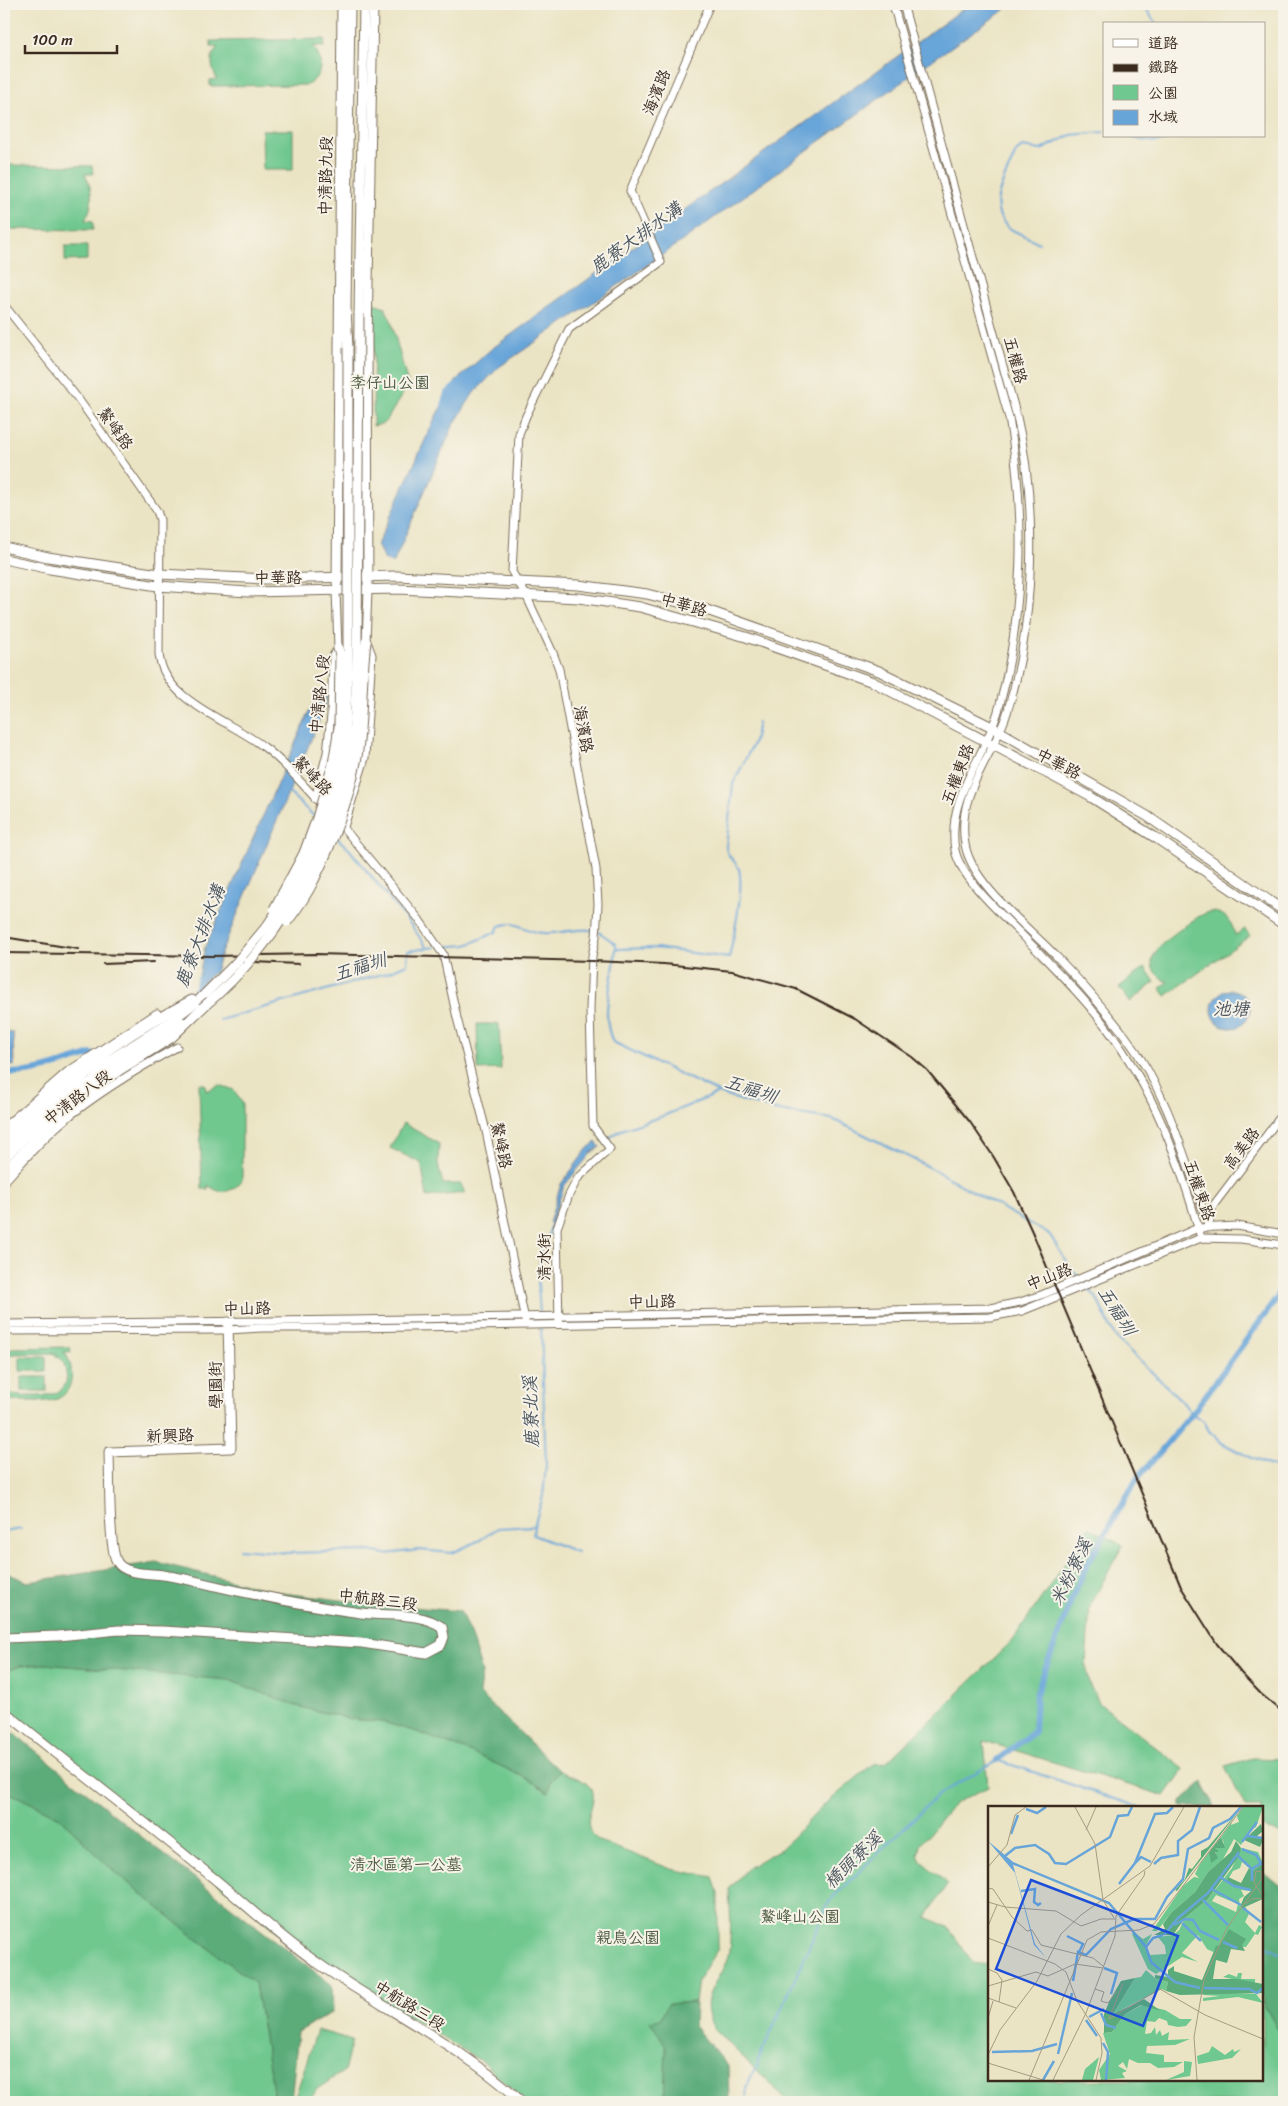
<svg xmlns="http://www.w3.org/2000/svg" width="1288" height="2106" viewBox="0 0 1288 2106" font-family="Sriracha,'LXGW WenKai TC',sans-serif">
  <rect width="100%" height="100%" fill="#f7f3e8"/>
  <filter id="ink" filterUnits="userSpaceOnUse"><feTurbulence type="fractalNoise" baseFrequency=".02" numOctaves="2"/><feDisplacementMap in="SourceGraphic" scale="10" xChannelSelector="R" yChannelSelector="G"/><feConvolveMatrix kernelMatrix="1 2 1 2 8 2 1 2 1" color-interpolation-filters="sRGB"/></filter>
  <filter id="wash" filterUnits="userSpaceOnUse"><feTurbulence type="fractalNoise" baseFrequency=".0096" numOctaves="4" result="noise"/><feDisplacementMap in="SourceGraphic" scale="20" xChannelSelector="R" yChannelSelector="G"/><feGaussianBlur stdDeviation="1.12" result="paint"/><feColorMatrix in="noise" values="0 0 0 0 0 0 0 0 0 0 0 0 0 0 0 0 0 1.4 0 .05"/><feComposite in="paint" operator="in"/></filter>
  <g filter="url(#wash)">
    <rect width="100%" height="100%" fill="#ebe4c4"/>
    <g fill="#6fc88f" stroke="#557956">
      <path d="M 325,39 L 324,47 L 313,46 C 324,60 323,76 307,85 L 210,86 L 210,80 L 217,79 C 211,68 209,56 218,47 L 211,47 L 211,41 Z"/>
      <polygon points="262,130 293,130 293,170 263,170"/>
      <path d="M 4,165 L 92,166 L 93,174 L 85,174 C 93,189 94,206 85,220 L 93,221 L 93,230 L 4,229 Z"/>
      <polygon points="65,246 87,246 87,260 65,261"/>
      <polygon points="374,303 385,308 391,320 408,385 385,423 373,426"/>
      <path d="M 1209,912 C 1224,911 1232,921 1235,935 L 1245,929 L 1250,936 L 1166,996 L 1160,988 L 1168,982 C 1133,964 1164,941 1182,928 C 1191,922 1199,915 1209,912 Z"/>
      <polygon points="1145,967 1155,982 1130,1002 1119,987"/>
      <polygon points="477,1024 499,1024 501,1069 478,1070"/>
      <path d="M 199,1084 L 205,1084 L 206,1091 L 220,1085 L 234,1090 L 242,1103 L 242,1180 C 233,1192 221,1196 208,1185 L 208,1189 L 202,1189 Z"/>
      <polygon points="403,1123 439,1144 438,1164 443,1184 461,1184 465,1193 427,1197 421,1163 390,1148"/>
      <path d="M 70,1347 L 71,1352 L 64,1352 C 75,1365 75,1392 57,1399 C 49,1402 38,1401 30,1401 C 20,1401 12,1402 4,1396 L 4,1386 C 11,1398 23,1396 36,1396 C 61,1395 73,1388 63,1361 L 53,1353 L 13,1354 L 8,1356 L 4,1363 L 5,1352 L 12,1348 Z"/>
      <rect x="20" y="1357" width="26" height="14"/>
      <rect x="21" y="1377" width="26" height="14"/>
      <path d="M 1089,1528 L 1123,1545 L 1090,1606 L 1086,1663 L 1089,1684 L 1100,1704 L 1184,1769 L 1165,1796 L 984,1741 L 988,1787 L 955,1803 L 920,1845 L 918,1855 L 921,1861 L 948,1884 L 926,1917 L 948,1927 L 973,1963 L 989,1965 L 989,2080 L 1262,2080 L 1262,2001 L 1284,2040 L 1284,2102 L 789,2102 L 715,2030 C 693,1995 724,1981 729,1951 C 732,1930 730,1909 729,1889 L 749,1867 L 782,1848 L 822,1807 L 873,1764 L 886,1763 L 1012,1641 Z"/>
      <path d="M 45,1664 L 229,1680 L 297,1706 L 351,1719 L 383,1722 L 417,1732 L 475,1754 L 526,1778 L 548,1792 L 551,1781 L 560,1771 C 568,1775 581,1778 588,1785 C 605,1800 573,1822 599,1841 L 671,1869 L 713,1877 L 718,1893 L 718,1948 L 698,1980 L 695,2002 L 669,2004 L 664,2102 L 525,2102 L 484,2063 L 295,1946 L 4,1707 L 4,1672 L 20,1666 Z"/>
      <polygon points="1253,1758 1284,1759 1284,1836 1262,1827 1262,1807 1245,1807 1225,1766"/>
      <polygon points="4,1790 60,1817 109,1867 192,1935 255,1983 273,2091 271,2102 4,2102"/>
      <polygon points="317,2030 352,2040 344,2071 317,2089 309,2102 307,2102 295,2097"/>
    </g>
    <g fill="#5bac7a" stroke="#4b6b4c">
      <polygon points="156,1562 282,1593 374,1604 460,1611 470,1633 482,1672 479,1693 560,1771 551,1781 549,1792 526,1778 475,1754 417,1732 383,1722 351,1719 297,1706 229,1680 45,1664 20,1666 4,1672 4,1572 28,1582"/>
      <polygon points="4,1725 143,1838 332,1985 333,2012 298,2032 291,2102 271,2102 273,2091 255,1983 192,1935 109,1867 60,1817 4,1790"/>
      <polygon points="1203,1782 1214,1807 1181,1807 1181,1802"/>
      <polygon points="1262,1871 1284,1889 1284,2040 1262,2001"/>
      <polygon points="695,2002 694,2026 728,2066 729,2102 664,2102 666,2046 650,2021 660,2019 668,2004"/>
    </g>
    <g fill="#67a5d9" stroke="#51687c">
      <polygon points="970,4 1013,4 931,61 671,249 499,367 473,394 453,426 393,564 384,559 377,545 437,414 457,380 490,350"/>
      <polygon points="317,694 327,698 321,716 221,953 215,972 197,986 205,947"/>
      <circle cx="1231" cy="1009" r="19"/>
      <polygon points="4,1032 13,1033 14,1066 4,1064"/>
      <polygon points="596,1142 600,1147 592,1152 564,1186 552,1222 549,1223 561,1184 588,1148"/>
    </g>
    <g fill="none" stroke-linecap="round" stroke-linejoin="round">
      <g stroke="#67a5d9" stroke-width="2">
        <polyline points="1143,4 1156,24"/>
        <path d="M 1126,136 C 1138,139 1161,147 1170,136"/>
        <path d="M 1039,243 C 1030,237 1017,234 1008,227 C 984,206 1007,176 1016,152 L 1022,147 L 1041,150 L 1071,135 L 1104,132"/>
        <polyline points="287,791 315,817"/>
        <polyline points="336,837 349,849 412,926 427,948"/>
        <path d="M 599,932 L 616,944 C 616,977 598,1010 613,1042 L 726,1096 L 779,1111 L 832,1119 L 853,1129 L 931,1168 L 1050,1235 L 1069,1266 L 1079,1278"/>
        <path d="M 440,947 L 467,945 L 496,932 L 499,926 C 517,920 521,929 536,932 C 556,937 574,926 595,931"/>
        <path d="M 616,949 L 656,948 L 729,958 C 734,935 744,890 739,869 C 736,860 727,859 726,847 L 733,784 L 754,742 L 758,722"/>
        <polyline points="220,1020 386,973 407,964 408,951 435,947"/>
        <polyline points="606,1140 621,1130 663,1116 719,1093"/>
        <polyline points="497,1162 498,1170"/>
        <polyline points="1087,1287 1096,1297 1115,1337 1181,1400 1192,1414 1204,1421 1209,1431 1222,1443 1249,1457 1284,1471"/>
        <polyline points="540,1314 538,1284 541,1248 547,1241 552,1222"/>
        <polyline points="534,1526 533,1535 577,1552"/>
        <polyline points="4,1532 21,1529"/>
        <polyline points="239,1549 289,1553 369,1551 386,1554 419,1550 452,1553 480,1540 498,1528 534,1526 543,1496 546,1465 541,1327"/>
        <polyline points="1262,1942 1284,1955"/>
        <polyline points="747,2102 746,2088 830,1900 938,1795 997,1760 1139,1807"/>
      </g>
      <g stroke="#67a5d9" stroke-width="6">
        <polyline points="444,405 448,393 456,386"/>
        <polyline points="191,1002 200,979"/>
        <polyline points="119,1046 128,1043 162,1021"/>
        <path d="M 4,1072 C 33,1076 65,1062 92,1054"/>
        <polyline points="997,1760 1034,1732 1036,1694 1074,1593 1088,1563 1137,1479 1192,1414 1277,1298 1284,1282"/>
      </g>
    </g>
  </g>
  <g filter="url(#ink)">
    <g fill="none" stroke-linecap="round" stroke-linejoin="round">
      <g stroke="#796b58" stroke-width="9">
        <g id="tertiary">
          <path d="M 893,4 L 1009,418 C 1026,514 1024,614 999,708 C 986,757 946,796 955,850 C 961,880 1006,918 1026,939 C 1053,967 1082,995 1106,1027 C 1154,1090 1180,1162 1201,1238"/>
          <path d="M 903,4 L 1017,417 C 1038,506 1035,624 1007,713 C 993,758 956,792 965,844 C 971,884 1031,929 1058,958 C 1082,983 1105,1010 1126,1037 C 1168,1092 1186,1163 1209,1227"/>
          <path d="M 4,305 L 79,400 L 157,511 L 160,520 L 159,654 C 164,702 230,720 264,747 C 286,763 304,787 324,807"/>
          <polyline points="366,642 368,591"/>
          <polyline points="315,799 327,753 331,715 333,656 338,648 336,591"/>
          <polyline points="337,820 418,918 443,954 457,1018 486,1131 525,1320"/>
          <polyline points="344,827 365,758 372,655 366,639"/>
          <polyline points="4,1127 67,1072 157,1013"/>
          <path d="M 4,1182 C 22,1162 40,1141 61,1123 C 96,1094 137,1069 177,1047"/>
          <polyline points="1208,1228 1213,1206 1284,1112"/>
          <polyline points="4,1324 352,1320 991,1308 1020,1302 1044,1294 1198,1228 1237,1226 1284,1234"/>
          <polyline points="559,1324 557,1228 569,1195 578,1178 610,1149 593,1126 590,1009 592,956 596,937 598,904 596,869 559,669 553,653 526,595 512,572 519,434 526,416 569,329 661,262 630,191 710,4"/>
          <polyline points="4,1331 228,1330 262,1328 352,1328 990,1317 1022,1311 1201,1238 1241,1239 1284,1245"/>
        </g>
      </g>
      <g stroke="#796b58" stroke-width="11">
        <g id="primary">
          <polyline points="359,314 364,4"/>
          <polyline points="348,348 346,309 350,4"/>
          <polyline points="4,547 48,557 159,574 266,579 397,576 578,585 647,594 701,608 879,671 992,727 1147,816 1284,911"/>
          <polyline points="4,559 50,569 158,586 248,592 398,589 579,598 640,607 746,637 873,682 1052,776 1091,797 1156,838 1284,925"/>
          <polyline points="337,583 342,4"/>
          <polyline points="368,591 367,339 373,4"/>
          <path d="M 4,1137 C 58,1083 124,1035 192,1000"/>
          <polyline points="4,1147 35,1117 87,1074 171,1021 199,1000 206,993"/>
          <polyline points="4,1158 58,1106 101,1075 182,1022"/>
          <polyline points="4,1171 63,1112 120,1070 171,1038 202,1008"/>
          <path d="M 4,1638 L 58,1636 L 119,1630 L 163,1631 L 362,1643 L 426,1653 L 441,1645 L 444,1637 L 442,1627 C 419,1611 387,1617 361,1613 C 323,1608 285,1601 248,1593 C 219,1588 192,1579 163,1575 C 149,1573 125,1575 117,1562 C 108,1547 110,1472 109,1452 L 231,1448 L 228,1322"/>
          <path d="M 4,1711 C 72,1767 143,1820 211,1876 C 247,1905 281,1938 319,1964 C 386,2011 462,2046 522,2102"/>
        </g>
      </g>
      <use href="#tertiary" stroke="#fff" stroke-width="7"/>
      <use href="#primary" stroke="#fff" stroke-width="9"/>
      <g stroke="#3b2a1e" stroke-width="2">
        <polyline points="4,937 78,949"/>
        <polyline points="4,953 213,956 316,954 592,961 664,964 732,971 796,989 855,1019 912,1057 927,1070 970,1122 993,1156 1014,1192 1034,1236 1181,1587 1217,1644 1241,1673 1261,1694 1284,1713"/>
        <polyline points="254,962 299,964"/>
        <polyline points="103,964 154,962"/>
      </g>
      <g stroke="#796b58" stroke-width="11" stroke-linecap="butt">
        <g id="primary-bridge">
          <polyline points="274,909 304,853 317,818 333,764 339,727 340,655 338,648"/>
          <path d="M 287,922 C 297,909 307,895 314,880 C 332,844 350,797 357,757 C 363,719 361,680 366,642"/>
          <polyline points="206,993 235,964 267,926 298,880 317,838 333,792 344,750 348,667 348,348"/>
          <path d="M 202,1008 C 279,944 328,856 349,759 C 356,727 356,686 357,653 L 359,314"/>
        </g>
      </g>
      <use href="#primary-bridge" stroke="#fff" stroke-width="9"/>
    </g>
  </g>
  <g text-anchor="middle" stroke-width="4" stroke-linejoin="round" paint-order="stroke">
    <g font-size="16" fill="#3b2a1e" stroke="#f7f3e8">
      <text transform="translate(656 92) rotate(-68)" y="6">海濱路</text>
      <text transform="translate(325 176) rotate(-89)" y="6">中清路九段</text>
      <text transform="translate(1016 360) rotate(75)" y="6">五權路</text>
      <text transform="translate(116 428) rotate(55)" y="6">鰲峰路</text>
      <text x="278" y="583">中華路</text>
      <text transform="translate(684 604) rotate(16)" y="6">中華路</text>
      <text transform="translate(319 694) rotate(-84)" y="6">中清路八段</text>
      <text transform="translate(584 729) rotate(80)" y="6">海濱路</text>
      <text transform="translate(1059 763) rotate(28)" y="6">中華路</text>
      <text transform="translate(957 774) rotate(-69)" y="6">五權東路</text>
      <text transform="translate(313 775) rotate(46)" y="6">鰲峰路</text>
      <text transform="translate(77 1097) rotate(-37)" y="6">中清路八段</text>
      <text transform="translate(502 1145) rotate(78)" y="6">鰲峰路</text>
      <text transform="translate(1241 1148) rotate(-53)" y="6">高美路</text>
      <text transform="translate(1200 1190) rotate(71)" y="6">五權東路</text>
      <text transform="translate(544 1257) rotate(-90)" y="6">清水街</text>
      <text transform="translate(1049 1276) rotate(-21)" y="6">中山路</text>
      <text transform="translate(652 1301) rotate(-1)" y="6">中山路</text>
      <text transform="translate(247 1308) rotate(-1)" y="6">中山路</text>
      <text transform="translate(215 1385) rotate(-91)" y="6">學園街</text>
      <text transform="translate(170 1435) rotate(-2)" y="6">新興路</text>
      <text transform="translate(378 1599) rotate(7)" y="6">中航路三段</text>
      <text transform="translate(410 2005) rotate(32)" y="6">中航路三段</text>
    </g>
    <g font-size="16" fill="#4b5940" stroke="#f7f3e8">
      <text x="390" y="388">李仔山公園</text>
      <text x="406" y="1870">清水區第一公墓</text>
      <text x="800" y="1922">鰲峰山公園</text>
      <text x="628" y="1943">親鳥公園</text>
    </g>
    <g font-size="18" font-style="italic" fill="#4a555f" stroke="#f7f3e8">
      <text transform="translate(636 238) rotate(-36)" y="6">鹿寮大排水溝</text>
      <text transform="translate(200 936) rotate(-69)" y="6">鹿寮大排水溝</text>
      <text transform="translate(360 967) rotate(-17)" y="6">五福圳</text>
      <text x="1231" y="1015">池塘</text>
      <text transform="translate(751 1089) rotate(18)" y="6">五福圳</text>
      <text transform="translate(1117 1311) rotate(58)" y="6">五福圳</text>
      <text transform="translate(531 1412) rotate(-92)" y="6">鹿寮北溪</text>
      <text transform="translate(1071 1572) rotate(-64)" y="6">米粉寮溪</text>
      <text transform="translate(853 1860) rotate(-44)" y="6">橋頭寮溪</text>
    </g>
  </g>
  <g transform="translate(988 1806)">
    <rect width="275" height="275" fill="#ebe4c4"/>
    <path d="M 255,1 L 275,1 L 268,21 L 260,26 L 253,39 L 246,33 L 235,53 L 220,66 L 207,86 L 183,107 L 169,125 L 164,125 L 195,80 L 206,71 L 211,72 L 207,68 L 212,58 L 221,46 L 224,52 L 228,48 L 226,43 L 236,37 L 233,31 L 244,16 L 243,19 L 251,16 L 249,10 ZM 253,42 L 270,46 L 275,57 L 265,65 L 254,56 L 252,62 L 245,65 L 239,75 L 243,80 L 263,85 L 253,84 L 256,90 L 251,93 L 252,101 L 261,108 L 257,116 L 267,127 L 271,119 L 274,121 L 270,129 L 267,128 L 258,141 L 232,139 L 225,146 L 219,143 L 210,129 L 194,147 L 210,156 L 194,151 L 168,168 L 160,163 L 144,128 L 146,126 L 155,133 L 164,128 L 157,141 L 162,149 L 178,148 L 177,140 L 170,131 L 185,129 L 191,124 L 197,112 L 220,93 L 244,62 ZM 228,89 L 250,98 L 248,106 L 224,95 ZM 158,164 L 167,172 L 180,176 L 178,185 L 174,183 L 125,208 L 147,172 L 153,171 ZM 250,167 L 254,167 L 253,173 L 267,173 L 267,178 L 235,171 L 241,168 L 249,171 ZM 218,186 L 268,188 L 275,197 L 250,191 L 215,195 L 215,192 L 232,190 L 215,189 ZM 154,199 L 177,204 L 192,213 L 204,213 L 198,220 L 190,221 L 180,219 L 179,215 L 171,212 L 167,216 L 159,215 L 157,228 L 163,227 L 167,221 L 168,229 L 172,224 L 174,230 L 181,226 L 180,234 L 202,233 L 187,239 L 159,240 L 158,247 L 176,249 L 176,256 L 195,256 L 186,261 L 170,262 L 162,257 L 150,257 L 141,253 L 139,263 L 135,256 L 130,260 L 139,265 L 134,267 L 137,272 L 113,274 L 111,264 L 122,248 L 115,227 L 124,226 L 137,208 ZM 224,240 L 237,249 L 245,243 L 246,246 L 253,243 L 244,252 L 210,258 L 209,250 L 221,246 ZM 111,251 L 105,274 L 94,274 L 97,263 ZM 196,255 L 204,256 L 202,270 L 178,274 L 196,266 Z" fill="#6fc88f" fill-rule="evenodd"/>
    <path d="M 254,1 L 194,78 L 189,85 L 187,84 L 197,73 L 201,62 L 204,63 L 213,51 L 213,45 L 220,41 ZM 273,18 L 275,25 L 269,30 L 275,34 L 272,41 L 256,34 ZM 233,31 L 237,42 L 227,42 L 231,46 L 227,46 L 230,52 L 223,57 L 221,46 ZM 248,35 L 253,42 L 251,50 L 220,93 L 197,112 L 185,129 L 166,129 L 177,123 L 175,118 L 183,107 L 207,86 L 220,66 L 243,46 ZM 275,57 L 275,93 L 257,101 L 263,109 L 252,101 L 256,91 L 263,85 L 243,80 L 239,75 L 240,71 L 253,77 L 261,62 L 265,65 ZM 241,123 L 258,133 L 254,139 L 257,145 L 243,143 L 239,157 L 228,154 L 225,173 L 249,173 L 275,178 L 275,187 L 192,189 L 178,185 L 180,176 L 167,172 L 167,169 L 180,171 L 180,164 L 186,160 L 186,165 L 214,174 L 228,140 L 232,139 ZM 147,172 L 125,208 L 156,193 L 173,205 L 153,199 L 137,208 L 124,226 L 116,227 L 116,208 L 122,194 L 133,175 Z" fill="#5bac7a"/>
    <path d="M 0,35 L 24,55 L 47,138 L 58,152 L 46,139 L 27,67 Z" fill="#67a5d9"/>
    <path fill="none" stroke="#67a5d9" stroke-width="2.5" d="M 38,3 L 49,7 L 58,1M 23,28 L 30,9M 259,30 L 275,32M 254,36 L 269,16M 254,43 L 268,49 L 274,59M 17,50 L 27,42 L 47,39 L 61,48 L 67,57 L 78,58 L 122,31 L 130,10 L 140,9 L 144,1M 250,50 L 264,63M 22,56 L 121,97 L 158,141M 147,57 L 153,51 L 163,56M 166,58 L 173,52 L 190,49 L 190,35 L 204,24 L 212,1M 232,71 L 246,80 L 263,84M 264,75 L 264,63 L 275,56M 131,78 L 147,57 L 167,8 L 179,7 L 185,1M 222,82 L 253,99M 33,85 L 47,83 L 46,96 L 50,99 L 53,97M 215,94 L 240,119M 255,102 L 273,116M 194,117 L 213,135M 186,119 L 197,113 L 205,114 L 212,125 L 231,134M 175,129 L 165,132 L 158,141 L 163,156 L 187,176 L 212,182M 176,129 L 189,113 L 220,87 L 251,46M 79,130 L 95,138 L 91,146M 235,136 L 249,142M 116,162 L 129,167 L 123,188M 85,175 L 90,146 L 98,149 L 123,123 L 146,113 L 167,113 L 179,91 L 195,73 L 200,43 L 221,32 L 225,22 L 242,13 L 253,1M 216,182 L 261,183 L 269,187 L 275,182M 113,207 L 118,219 L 128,222M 101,211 L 116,203M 98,214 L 109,230M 115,237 L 120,246 L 118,274M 4,246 L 44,245 L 69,238M 70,248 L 84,187M 55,274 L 66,255"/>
    <path fill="none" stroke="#a59a82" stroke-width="1" d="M 87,1 L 107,38 L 115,94 L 126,112M 98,24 L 108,1M 0,61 L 19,39 L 27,9 L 38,1M 273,72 L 274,66 L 268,65 L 266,77 L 275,90M 0,82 L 5,83 L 24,111 L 39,125 L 44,124 L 53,139 L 105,152 L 115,160M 0,96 L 17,101 L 68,105 L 93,120 L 113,113 L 127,113M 257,98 L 264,93 L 275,92M 0,120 L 9,99M 0,132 L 67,158 L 78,166 L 89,195 L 113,232 L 114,247 L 108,274M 0,163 L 9,167 L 14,174 L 11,196M 135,177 L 121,213 L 172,183 L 217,209 L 275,233M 0,180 L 48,166 L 60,170 L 87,158 L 115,162M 107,183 L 116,186 L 113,195 L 120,197 L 129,185M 0,192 L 28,202M 0,212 L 5,195M 0,249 L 12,224 L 49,175 L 73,128 L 93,109 L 162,60 L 196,1M 0,257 L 55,274M 41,274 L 99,134 L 113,126 L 151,124 L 166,118 L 255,1M 65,274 L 98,207 L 127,130 L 128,110 L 156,70 L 157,65M 209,274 L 206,231 L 216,174 L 239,122 L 275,71"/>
    <path fill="#1d4ed8" fill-opacity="0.15" stroke="#1d4ed8" stroke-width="2.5" d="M 43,74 L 190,130 L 155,220 L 8,163 Z"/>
    <rect width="275" height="275" fill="none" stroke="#3b2a1e" stroke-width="2.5"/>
  </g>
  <rect width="1288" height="2106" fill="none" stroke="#f7f3e8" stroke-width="20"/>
  <rect x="1103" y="22" width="162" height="115" fill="#f7f3e8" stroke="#aca397"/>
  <rect x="1113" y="39" width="25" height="8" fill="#ffffff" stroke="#aca397"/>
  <text x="1148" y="48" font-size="15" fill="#3b2a1e">道路</text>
  <rect x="1113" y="64" width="25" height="8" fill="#3b2a1e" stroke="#aca397"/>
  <text x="1148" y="72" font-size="15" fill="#3b2a1e">鐵路</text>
  <rect x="1113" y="85" width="25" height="15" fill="#6fc88f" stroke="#aca397"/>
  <text x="1148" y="98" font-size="15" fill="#3b2a1e">公園</text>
  <rect x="1113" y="110" width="25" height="15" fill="#67a5d9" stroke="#aca397"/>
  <text x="1148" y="122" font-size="15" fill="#3b2a1e">水域</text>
  <path d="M25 45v8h92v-8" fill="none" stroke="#3b2a1e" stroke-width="2.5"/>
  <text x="32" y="45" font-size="15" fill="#3b2a1e" stroke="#f7f3e8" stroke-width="4" paint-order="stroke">100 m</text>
</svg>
